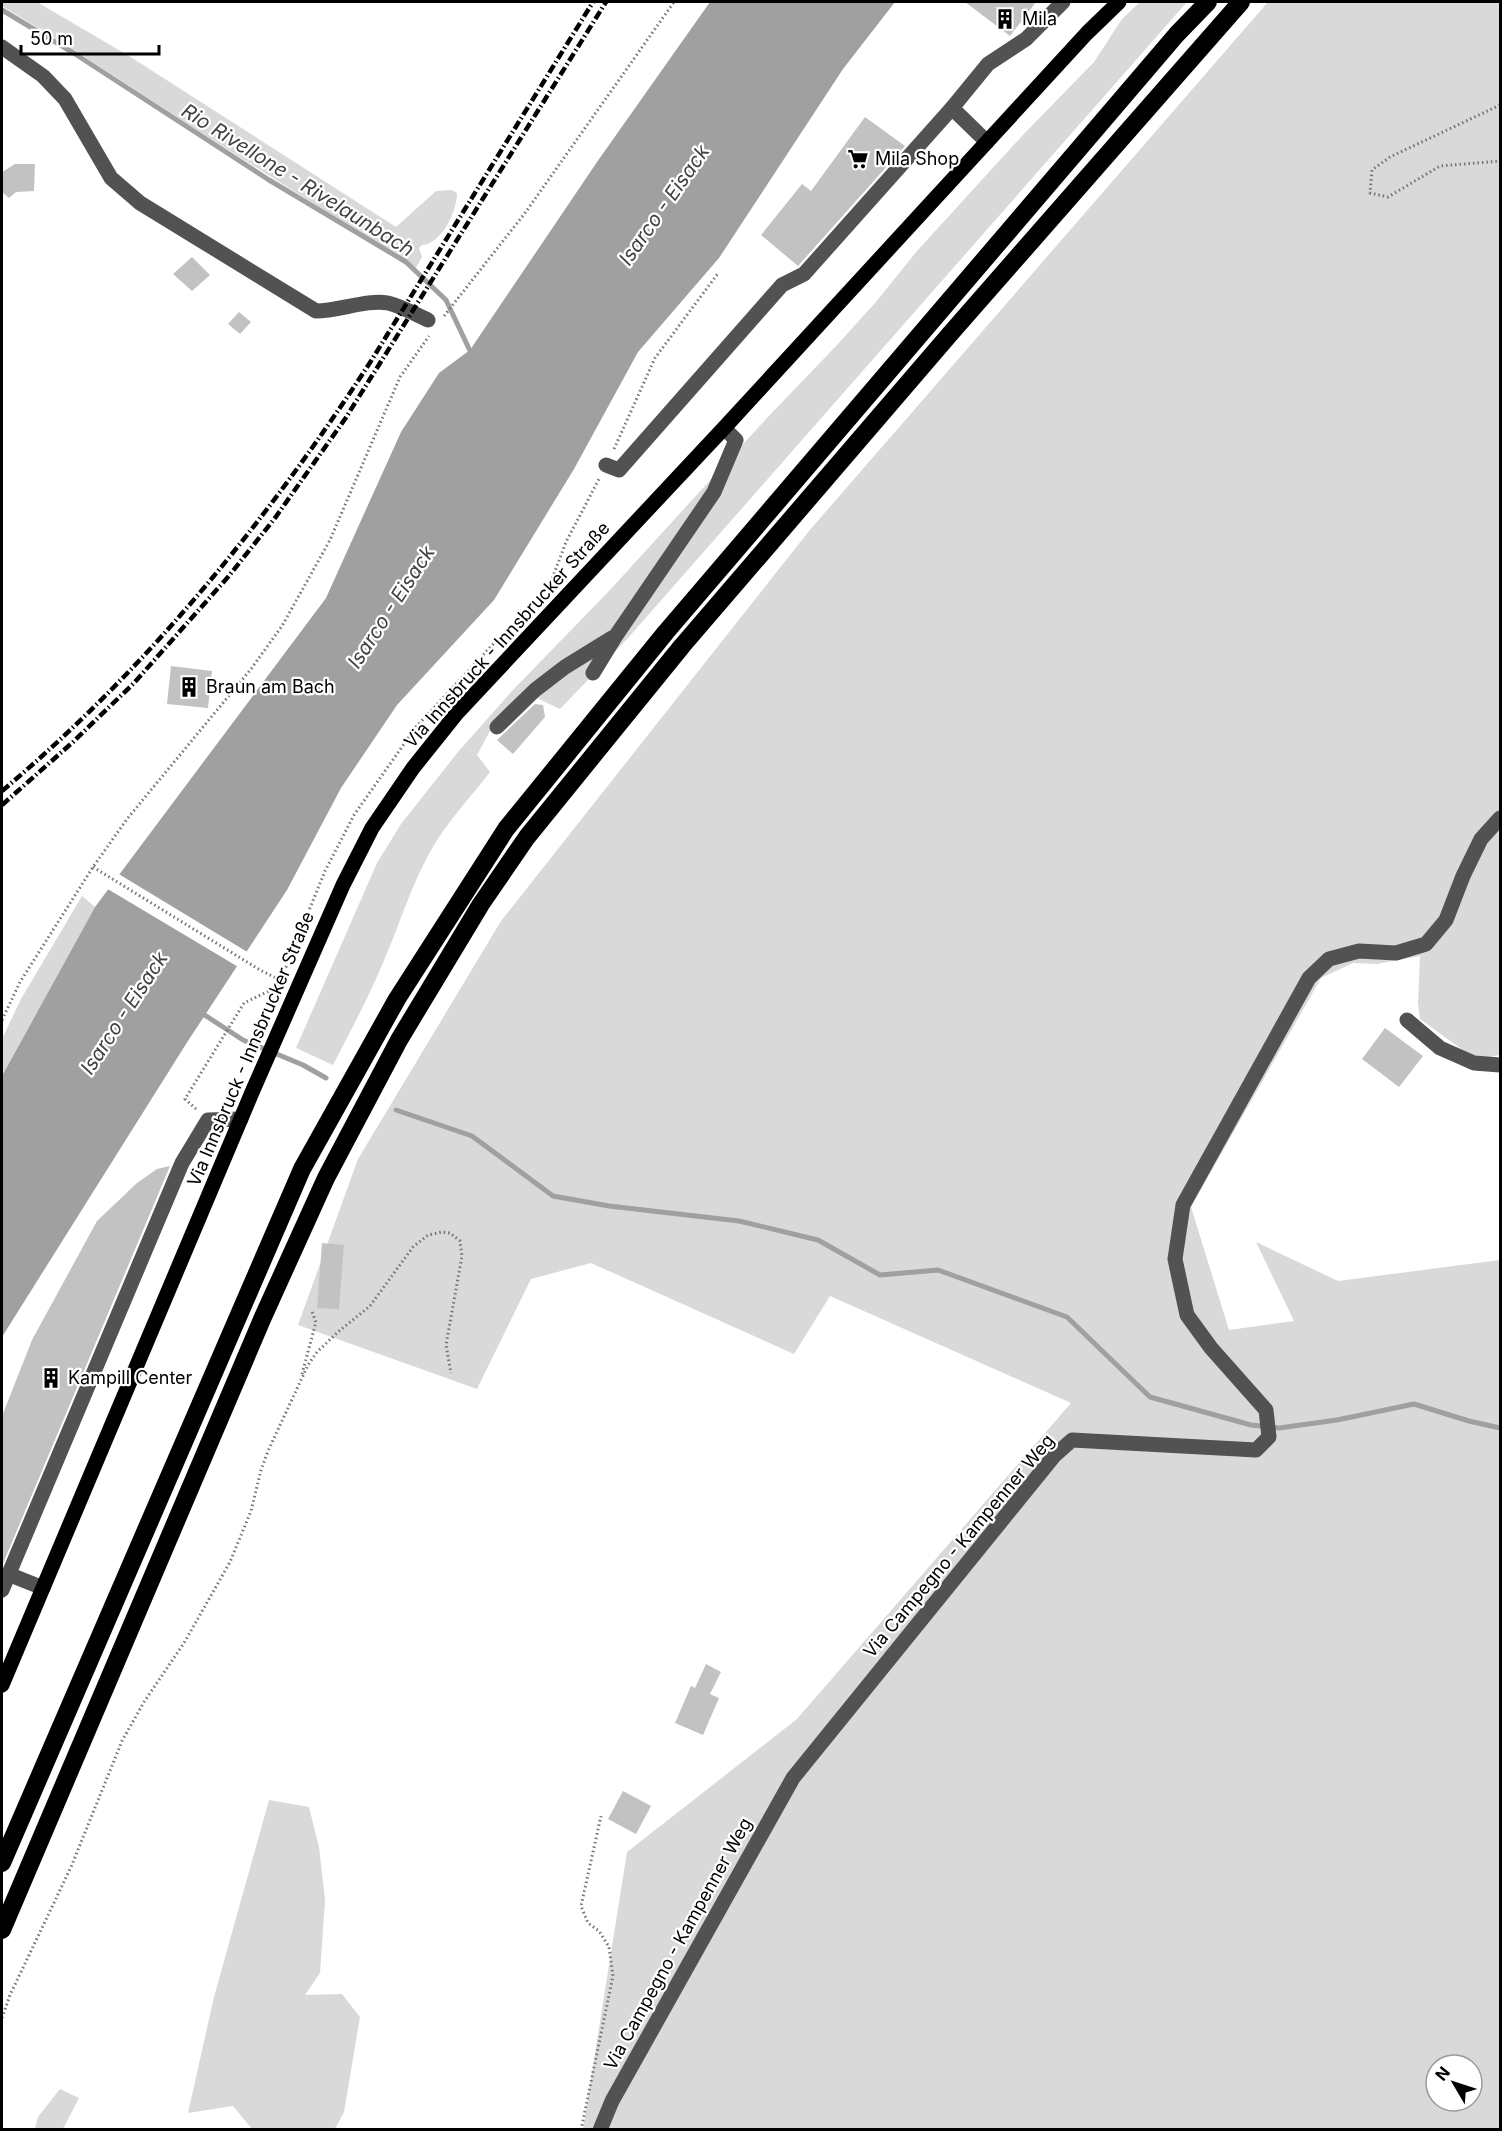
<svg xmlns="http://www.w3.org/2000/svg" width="1502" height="2131" viewBox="0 0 1502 2131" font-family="Inter,sans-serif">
  <rect width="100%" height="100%" fill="#fff"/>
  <g fill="#d9d9d9" fill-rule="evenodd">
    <path d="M 2,2 L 37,2 L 129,56 L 396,227 L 436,191 L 452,190 L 457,193 C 457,211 442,244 422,245 L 419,248 L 422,257 L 416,268 L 395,252 L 378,244 L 203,134 L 68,46 L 2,6 Z"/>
    <path d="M 1140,2 L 1187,2 L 628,638 L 560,709 L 526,693 L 490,731 L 477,755 L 490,772 C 470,798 446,823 430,852 C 411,886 400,923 385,958 C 370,995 351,1030 333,1065 L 296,1048 L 377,863 L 401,824 L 458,752 L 511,692 L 609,591 L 767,418 L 837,345 L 875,303 L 917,251 L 1021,137 L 1094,62 L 1122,19 Z"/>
    <path d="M 1268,2 L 1500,2 L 1500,1055 L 1475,1059 L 1420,1019 L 1418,1003 L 1420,956 L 1377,964 L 1353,963 L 1321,978 L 1191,1207 L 1229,1330 L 1294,1321 L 1256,1242 L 1338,1281 L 1500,1260 L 1500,2129 L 583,2129 L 627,1852 L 797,1719 L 1071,1403 L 830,1296 L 794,1354 L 591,1263 L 531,1279 L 477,1389 L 298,1325 L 358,1159 L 501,921 L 809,531 ZM 1436,2065 L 1472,2065 L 1472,2101 L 1436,2101 Z"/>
    <polygon points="82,896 95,907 2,1076 2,1039 21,999"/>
    <polygon points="269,1800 309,1807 319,1847 325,1900 320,1973 305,1995 342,1994 360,2017 344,2112 335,2129 252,2129 233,2106 188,2113 214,1997"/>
    <polygon points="60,2089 79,2098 63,2129 35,2129 38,2117"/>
  </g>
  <polygon fill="#a0a0a0" points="710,2 895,2 843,69 719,258 638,352 574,469 494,600 397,705 341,788 287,890 186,1044 2,1337 2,1076 95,907 326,598 401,432 439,373 470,350 597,162"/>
  <polygon fill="#fff" points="117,873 249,953 240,968 106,888"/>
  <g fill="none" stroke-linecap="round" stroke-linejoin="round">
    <g stroke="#a0a0a0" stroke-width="5">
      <polyline points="2,10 72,52 269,180 406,262 446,300 472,355"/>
      <polyline points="200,1012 243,1040 303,1065 326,1078"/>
      <polyline points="396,1110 472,1136 553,1196 609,1206 739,1221 818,1240 880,1275 938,1270 1067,1317 1150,1397 1251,1425 1279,1428 1337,1420 1414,1404 1469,1421 1500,1428"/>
    </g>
  </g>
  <g fill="#c2c2c2">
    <polygon points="965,2 1036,2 1010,36"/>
    <polygon points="865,117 905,146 798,266 761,235 802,184 811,191"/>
    <polygon points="15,164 35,164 34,191 16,192 9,198 2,192 2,172"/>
    <polygon points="192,257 210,275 192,291 173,274"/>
    <polygon points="239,312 251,322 240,334 228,324"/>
    <polygon points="171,666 212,671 208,708 167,704"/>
    <polygon points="535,704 543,705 545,717 513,754 497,740"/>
    <polygon points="1385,1028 1423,1056 1399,1087 1362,1059"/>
    <polygon points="170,1166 2,1566 2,1416 32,1340 97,1221 137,1183 157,1169"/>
    <polygon points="322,1243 344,1245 339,1309 317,1308"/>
    <polygon points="706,1664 721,1672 710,1694 719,1698 703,1735 675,1723 691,1686 695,1688"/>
    <polygon points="623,1791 651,1806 636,1834 608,1819"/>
  </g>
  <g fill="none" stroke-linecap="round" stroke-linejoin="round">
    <g stroke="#747474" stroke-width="3" stroke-dasharray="1.5 3" stroke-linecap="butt">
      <polyline points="1500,105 1390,157 1372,170 1370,193 1388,197 1440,166 1500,161"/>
      <polyline points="444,316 525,213 674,2"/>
      <polyline points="614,449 655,358 719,272"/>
      <polyline points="93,867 260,970 278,979"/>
      <polyline points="2,1020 20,982 93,867 127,819 251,669 282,626 330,540 400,377 429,336"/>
      <polyline points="196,1109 185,1099 244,1003 271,990 286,967 325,871 354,815 416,727 551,582 566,542 599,479"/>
      <polyline points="302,1374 316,1322 312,1312"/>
      <polyline points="2,2018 10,1995 71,1867 122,1741 144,1702 184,1643 230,1562 251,1511 261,1470 268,1451 308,1365 317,1352 338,1332 370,1306 413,1247 428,1235 442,1232 450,1233 460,1241 462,1256 446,1345 451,1373"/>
      <polyline points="581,2130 613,1976 609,1947 599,1931 588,1923 581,1906 601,1816"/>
    </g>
    <g stroke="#525252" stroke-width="15">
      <path d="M 2,47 L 43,76 L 65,99 L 111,178 L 140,203 L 316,311 C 339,311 367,299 388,303 C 401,306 415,314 428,320"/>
      <polyline points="952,108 988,64 1026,39 1063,2"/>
      <polyline points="606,465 619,470 782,285 804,274 952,108 987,142"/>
      <polyline points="593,673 615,637 714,492 736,440 724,428"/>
      <polyline points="497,727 535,690 565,667 612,638"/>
      <polyline points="1407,1020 1440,1048 1474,1063 1500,1065"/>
      <polyline points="8,1574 43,1588"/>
      <polyline points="2,1590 182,1163 208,1120 241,1119"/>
      <polyline points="600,2130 612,2101 793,1778 1054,1456 1072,1440 1256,1450 1269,1437 1266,1410 1211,1348 1187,1315 1175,1259 1183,1205 1309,978 1329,959 1359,951 1396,953 1426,944 1446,920 1463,876 1481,839 1500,818"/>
    </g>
    <polyline stroke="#000" stroke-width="15" points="2,1685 253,1090 343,885 372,828 413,768 457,713 724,428 1087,33 1119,2"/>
    <g stroke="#000" stroke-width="18">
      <polyline points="2,1863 302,1169 397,999 506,829 666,632 1177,34 1208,2"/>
      <polyline points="2,1930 263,1317 326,1178 399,1040 481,904 527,837 682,646 950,334 1241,2"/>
    </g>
    <g stroke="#000" stroke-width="4.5" stroke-dasharray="9 3 1.5 3" stroke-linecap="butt">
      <path d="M 2,791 C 148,668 267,521 371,361 L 593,2"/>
      <polyline points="2,805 73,742 134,683 228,577 275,518 345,419 606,2"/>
    </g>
  </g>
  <defs>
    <g id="building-bare" transform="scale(1.62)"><path d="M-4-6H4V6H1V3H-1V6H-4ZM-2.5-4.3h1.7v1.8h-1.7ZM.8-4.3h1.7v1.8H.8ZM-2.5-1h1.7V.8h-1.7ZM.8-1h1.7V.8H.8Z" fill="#000" stroke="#fff" stroke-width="2.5" paint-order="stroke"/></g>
    <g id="supermarket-bare" transform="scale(1.62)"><path d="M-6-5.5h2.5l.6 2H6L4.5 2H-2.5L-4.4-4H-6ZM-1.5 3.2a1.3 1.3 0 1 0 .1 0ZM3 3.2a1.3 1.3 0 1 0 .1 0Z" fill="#000" stroke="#fff" stroke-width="2.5" paint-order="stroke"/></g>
  </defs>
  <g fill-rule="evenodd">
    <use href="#building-bare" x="1005" y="19"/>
    <use href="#supermarket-bare" x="858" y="159"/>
    <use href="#building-bare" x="189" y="687"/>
    <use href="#building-bare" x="51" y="1378"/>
  </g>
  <g text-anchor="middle" stroke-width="4.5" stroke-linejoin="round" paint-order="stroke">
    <g font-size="18" fill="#000" stroke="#fff" text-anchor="start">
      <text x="1022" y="25">Mila</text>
      <text x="875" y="165">Mila Shop</text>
      <text x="206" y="693">Braun am Bach</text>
      <text x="68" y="1384">Kampill Center</text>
    </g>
    <g font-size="18" fill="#000" stroke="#fff">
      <text transform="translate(507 635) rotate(-48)" y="6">Via Innsbruck - Innsbrucker Straße</text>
      <text transform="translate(251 1049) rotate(-67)" y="6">Via Innsbruck - Innsbrucker Straße</text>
      <text transform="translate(959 1546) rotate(-50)" y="6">Via Campegno - Kampenner Weg</text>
      <text transform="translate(678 1944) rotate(-61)" y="6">Via Campegno - Kampenner Weg</text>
    </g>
    <g font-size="20" font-style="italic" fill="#414141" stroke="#fff">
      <text transform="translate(298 180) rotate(32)" y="7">Rio Rivellone - Rivelaunbach</text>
      <text transform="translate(664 205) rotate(-55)" y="7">Isarco - Eisack</text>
      <text transform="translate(391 607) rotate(-57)" y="7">Isarco - Eisack</text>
      <text transform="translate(124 1013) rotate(-57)" y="7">Isarco - Eisack</text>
    </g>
  </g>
  <rect width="1502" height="2131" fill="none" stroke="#000000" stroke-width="6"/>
  <g transform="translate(1454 2083) rotate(309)"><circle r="28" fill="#ffffff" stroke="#999999" stroke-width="1.5"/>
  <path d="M0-4.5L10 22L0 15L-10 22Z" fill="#000000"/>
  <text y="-9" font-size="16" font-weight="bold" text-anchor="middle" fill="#000000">N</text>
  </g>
  <path d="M21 45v9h138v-9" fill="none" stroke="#000000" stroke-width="3"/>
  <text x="30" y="45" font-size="18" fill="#000000" stroke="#ffffff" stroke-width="4.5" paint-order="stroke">50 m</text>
</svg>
